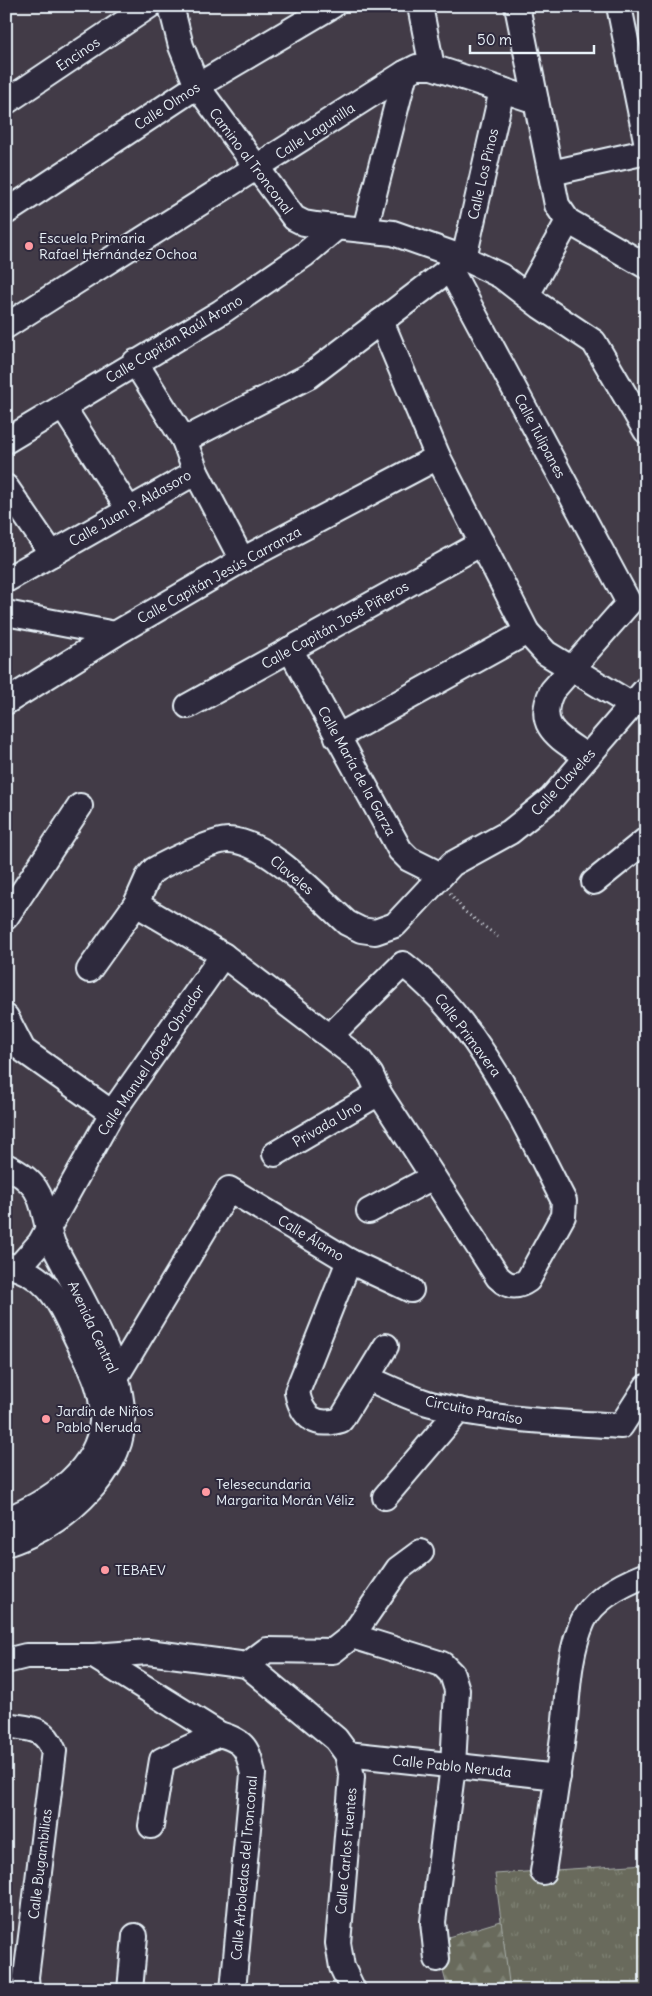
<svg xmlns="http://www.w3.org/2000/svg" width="652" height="1996" viewBox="0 0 652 1996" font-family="Delius,sans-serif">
  <defs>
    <pattern id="forest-firs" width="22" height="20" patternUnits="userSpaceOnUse" patternTransform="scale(1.25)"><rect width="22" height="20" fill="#696b5c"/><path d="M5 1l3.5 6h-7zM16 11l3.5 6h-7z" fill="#7e8174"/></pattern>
    <pattern id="park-tufts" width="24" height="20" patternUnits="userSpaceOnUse" patternTransform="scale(1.25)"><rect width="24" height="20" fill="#696b5c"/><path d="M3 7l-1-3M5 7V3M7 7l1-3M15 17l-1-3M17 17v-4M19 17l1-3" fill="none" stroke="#7e8174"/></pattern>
  </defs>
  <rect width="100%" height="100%" fill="#423b47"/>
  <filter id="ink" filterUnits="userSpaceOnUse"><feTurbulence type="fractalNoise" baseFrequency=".02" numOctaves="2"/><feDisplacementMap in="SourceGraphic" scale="10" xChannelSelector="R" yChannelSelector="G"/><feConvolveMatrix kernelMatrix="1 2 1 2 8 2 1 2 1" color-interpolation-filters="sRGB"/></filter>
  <g filter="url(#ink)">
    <polygon fill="url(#forest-firs)" stroke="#a8aeaa" points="646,1877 646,1990 448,1990 435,1941"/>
    <polygon fill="url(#park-tufts)" stroke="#a8aeaa" points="646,1864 646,1990 510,1990 495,1874"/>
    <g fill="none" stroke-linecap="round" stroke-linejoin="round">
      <g stroke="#e8f1f8" stroke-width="28">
        <g id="minor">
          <polyline points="171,6 181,46 197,86 294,218 304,223 316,225 393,233 464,258 501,276 540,306 594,342 646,431"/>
          <polyline points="420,6 432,67"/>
          <polyline points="517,6 557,205 568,221 646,266"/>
          <polyline points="619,6 646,140"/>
          <polyline points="6,102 149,6"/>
          <polyline points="551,173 646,152"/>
          <polyline points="6,212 197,86 332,6"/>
          <polyline points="365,229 405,73"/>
          <path d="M 450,269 L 629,603 L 552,691 C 534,728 561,738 587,757"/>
          <polyline points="527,295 568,221"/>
          <polyline points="381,321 438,457 527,632 546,653 632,705"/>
          <polyline points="6,326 405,73 417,67 432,67 536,101"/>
          <polyline points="135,362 184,440 196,472 242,560"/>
          <polyline points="63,407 129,510"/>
          <polyline points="184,440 309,376 464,258 502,90"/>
          <polyline points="6,441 221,312 304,255 337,227"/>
          <polyline points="6,487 52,554"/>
          <polyline points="6,580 196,472"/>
          <polyline points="6,613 115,634"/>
          <polyline points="290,649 400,850 409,859 441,875"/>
          <polyline points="6,702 115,634 242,560 438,457"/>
          <polyline points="188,706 482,543"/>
          <polyline points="337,737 527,632"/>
          <polyline points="594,882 646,840"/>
          <path d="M 136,904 L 223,955 L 359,1059 L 371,1075 L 379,1093 L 498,1277 C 508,1287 517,1288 528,1280 L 563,1216 L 564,1201 C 520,1116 481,1025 403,964 L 330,1036"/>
          <polyline points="6,917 80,806"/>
          <path d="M 89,970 L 136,904 L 148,877 L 154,870 C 168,862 215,839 229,840 C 268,841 319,898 347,923 L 361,930 L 375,932 L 395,925 L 452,864 L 510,832 L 551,799 L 646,689"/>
          <polyline points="6,1017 23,1050 112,1113"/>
          <polyline points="275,1154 379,1093"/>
          <path d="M 6,1166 C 49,1187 39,1206 53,1244 C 79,1296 127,1368 122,1426 C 121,1449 106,1473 91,1489 C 67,1516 40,1533 6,1544"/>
          <polyline points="369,1211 433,1177"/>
          <path d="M 349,1261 L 297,1392 C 302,1417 315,1428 341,1420 L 386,1346"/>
          <path d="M 6,1265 C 47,1274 58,1299 75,1335 C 82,1350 90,1364 96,1380 C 122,1452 65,1495 6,1520"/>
          <polyline points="18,1268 40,1243 112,1113 223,955"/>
          <polyline points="116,1377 229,1189 349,1261 411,1290"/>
          <path d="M 367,1378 C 388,1387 409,1398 431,1404 C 493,1420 557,1422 621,1426 L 646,1387"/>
          <polyline points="385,1497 459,1410"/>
          <polyline points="352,1636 398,1569 421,1552"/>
          <path d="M 94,1656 L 219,1734 C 245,1741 248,1749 253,1774 L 233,1990"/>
          <polyline points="6,1661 26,1656 94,1656 148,1652 247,1665 267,1650 333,1651 352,1636 442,1664 452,1674 457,1690 453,1766 433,1922 437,1959"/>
          <polyline points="247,1665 336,1739 347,1754 352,1777 338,1943 342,1967 353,1990"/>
          <path d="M 6,1725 C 30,1729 44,1726 54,1751 L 26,1977 L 27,1990"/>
          <polyline points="347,1754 558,1777"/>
          <polyline points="151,1826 162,1760 219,1734"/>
          <path d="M 543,1872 C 550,1825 558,1777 564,1729 C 568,1694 568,1654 583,1621 C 594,1598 623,1584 646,1575"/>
          <polyline points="130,1990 135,1936"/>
        </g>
      </g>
      <polyline stroke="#e8f1f8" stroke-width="3" stroke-dasharray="1 4" stroke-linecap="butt" points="450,893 464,911 498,937"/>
      <use href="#minor" stroke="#2f2a3d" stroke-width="24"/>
    </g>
  </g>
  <g fill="#ff9aa2" stroke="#2f2a3d" stroke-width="2">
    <circle cx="29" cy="246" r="5"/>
    <circle cx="46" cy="1419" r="5"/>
    <circle cx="206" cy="1492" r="5"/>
    <circle cx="105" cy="1570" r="5"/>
  </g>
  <g text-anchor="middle" stroke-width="4" stroke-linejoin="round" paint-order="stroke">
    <g font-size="14" fill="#e8f1f8" stroke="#2f2a3d">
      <text transform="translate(78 54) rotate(-34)" y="5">Encinos</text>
      <text transform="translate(167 106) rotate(-33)" y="5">Calle Olmos</text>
      <text transform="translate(315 131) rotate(-33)" y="5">Calle Lagunilla</text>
      <text transform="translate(251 161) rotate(53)" y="5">Camino al Tronconal</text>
      <text transform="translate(483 174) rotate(-77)" y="5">Calle Los Pinos</text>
      <text transform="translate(174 339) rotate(-31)" y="5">Calle Capitán Raúl Arano</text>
      <text transform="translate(540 436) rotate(62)" y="5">Calle Tulipanes</text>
      <text transform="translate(130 508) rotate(-30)" y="5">Calle Juan P. Aldasoro</text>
      <text transform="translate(219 575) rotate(-29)" y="5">Calle Capitán Jesús Carranza</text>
      <text transform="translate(335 625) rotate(-29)" y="5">Calle Capitán José Piñeros</text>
      <text transform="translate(357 771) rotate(61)" y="5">Calle María de la Garza</text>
      <text transform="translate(563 782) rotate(-47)" y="5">Calle Claveles</text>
      <text transform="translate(292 875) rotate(40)" y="5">Claveles</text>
      <text transform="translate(468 1035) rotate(53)" y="5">Calle Primavera</text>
      <text transform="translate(151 1060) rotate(-56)" y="5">Calle Manuel López Obrador</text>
      <text transform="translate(327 1124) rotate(-30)" y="5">Privada Uno</text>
      <text transform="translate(311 1238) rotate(31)" y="5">Calle Álamo</text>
      <text transform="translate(93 1327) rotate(65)" y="5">Avenida Central</text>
      <text transform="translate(474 1410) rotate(11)" y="5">Circuito Paraíso</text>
      <text transform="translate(452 1766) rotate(6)" y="5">Calle Pablo Neruda</text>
      <text transform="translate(346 1851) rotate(-85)" y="5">Calle Carlos Fuentes</text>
      <text transform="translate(40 1864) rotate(-83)" y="5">Calle Bugambilias</text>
      <text transform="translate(244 1868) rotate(-85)" y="5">Calle Arboledas del Tronconal</text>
    </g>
    <g font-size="14" fill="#e8f1f8" stroke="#2f2a3d" text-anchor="start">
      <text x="39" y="243">Escuela Primaria<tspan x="39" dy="16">Rafael Hernández Ochoa</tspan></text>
      <text x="56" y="1416">Jardín de Niños<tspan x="56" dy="16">Pablo Neruda</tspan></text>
      <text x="216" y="1489">Telesecundaria<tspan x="216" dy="16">Margarita Morán Véliz</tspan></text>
      <text x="115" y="1575">TEBAEV</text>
    </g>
  </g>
  <rect width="652" height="1996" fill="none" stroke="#2f2a3d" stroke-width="25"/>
  <rect x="12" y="12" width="627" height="1971" fill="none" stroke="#e8f1f8" stroke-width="2" filter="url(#ink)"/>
  <path d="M470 45v8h124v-8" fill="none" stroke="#e8f1f8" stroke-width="2.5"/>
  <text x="477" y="45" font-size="15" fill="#e8f1f8" stroke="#2f2a3d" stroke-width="4" paint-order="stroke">50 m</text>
</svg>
